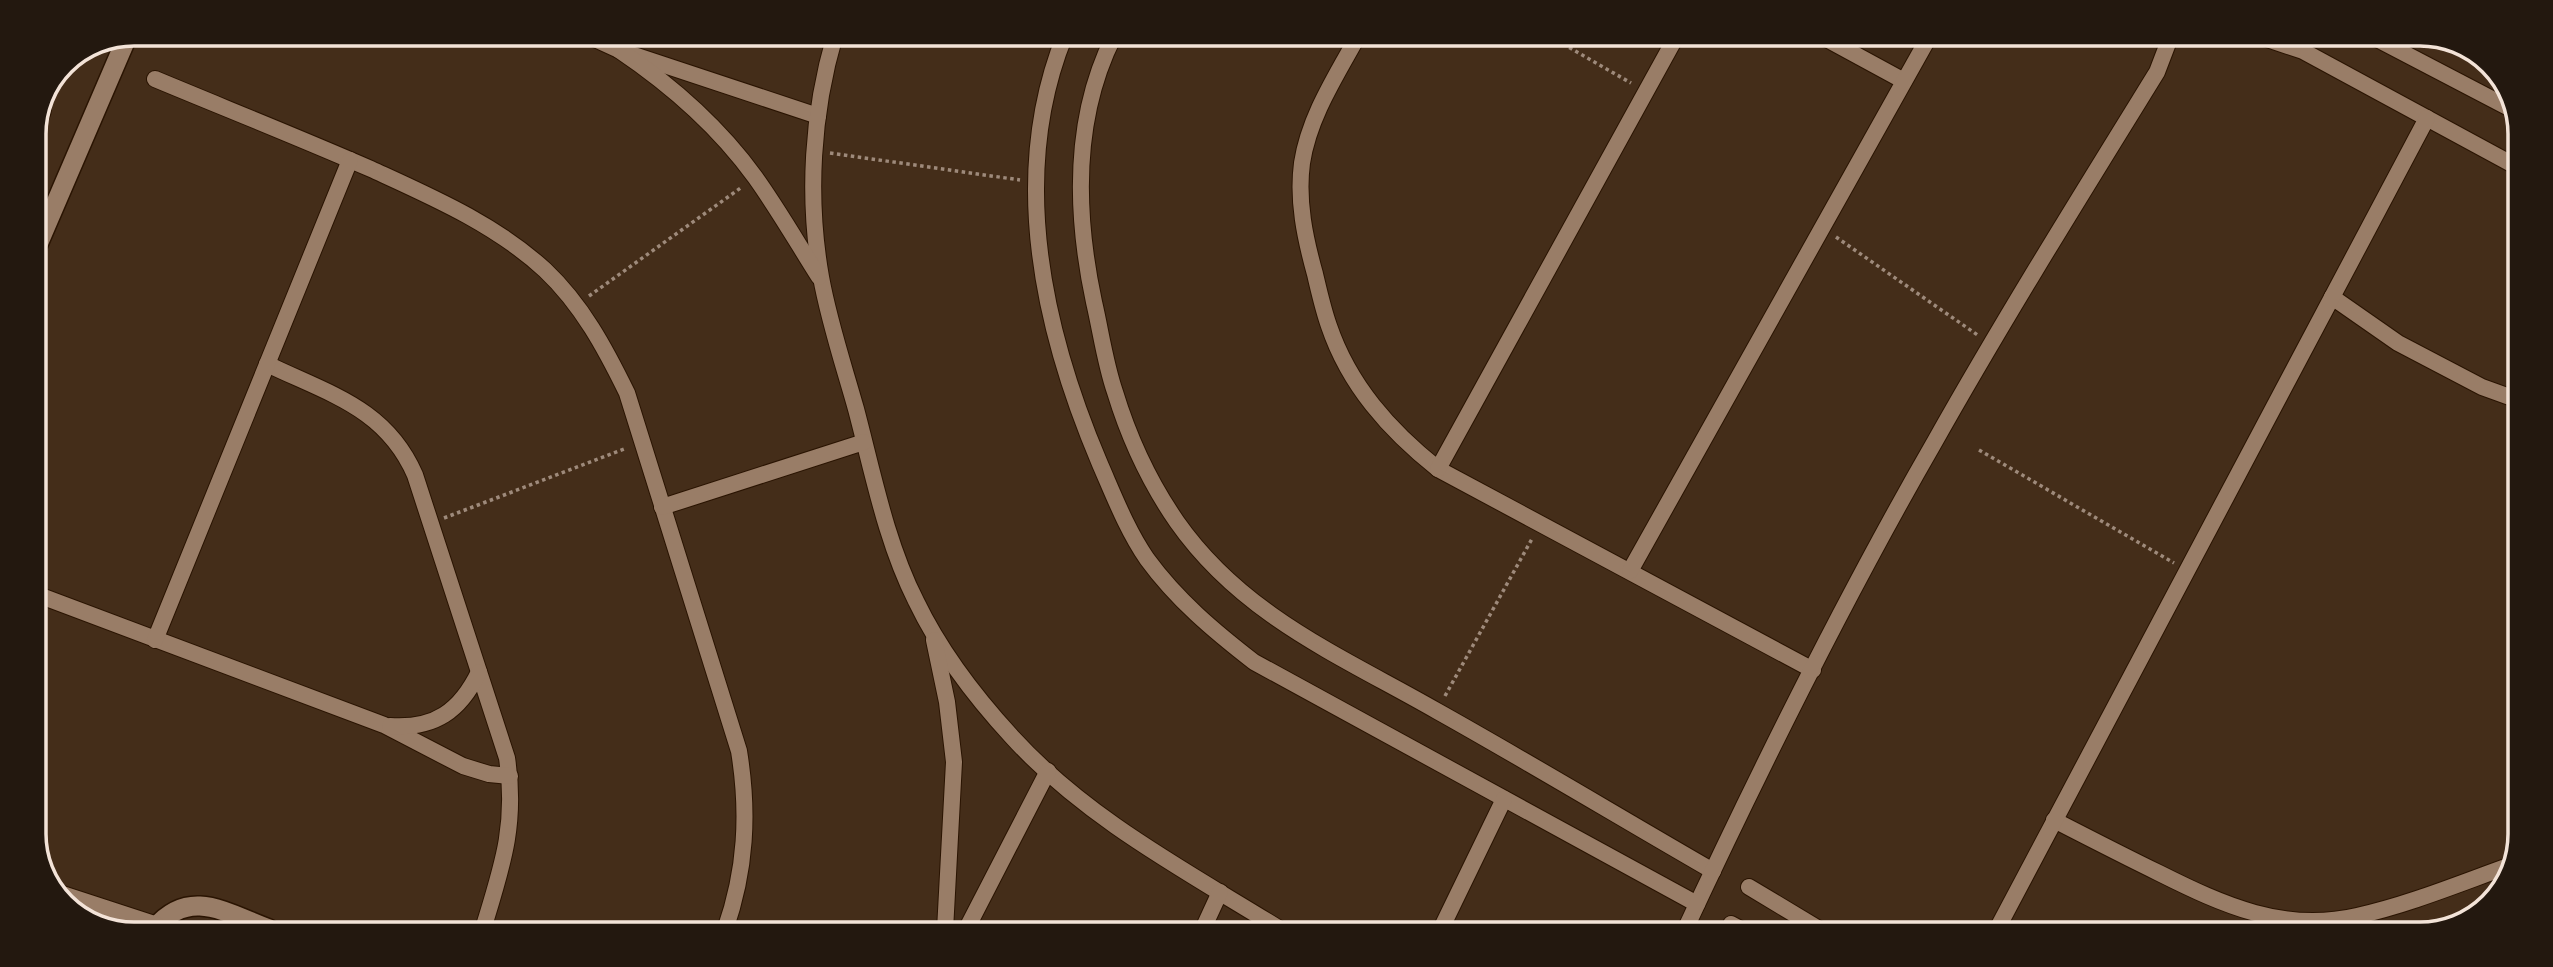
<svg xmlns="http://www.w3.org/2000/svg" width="2553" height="967" viewBox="0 0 2553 967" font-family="Lato,sans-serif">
  <rect width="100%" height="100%" fill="#442d19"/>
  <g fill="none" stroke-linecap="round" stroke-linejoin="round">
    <g stroke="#2a1402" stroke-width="18">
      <g id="minor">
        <polyline points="584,34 619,50 818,116"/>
        <path d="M 835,35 C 812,113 807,197 821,277 C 829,322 844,366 856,409 C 873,473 886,542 916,601 C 940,651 976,698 1013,738 C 1088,820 1190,873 1283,931"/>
        <path d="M 1065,35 C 1008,175 1043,330 1100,464 C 1114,496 1127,530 1147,559 C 1177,600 1214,631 1254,662 L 1697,904"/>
        <path d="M 1114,36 C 1072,119 1075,213 1094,302 C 1101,332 1105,363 1115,392 C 1129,438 1150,483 1177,522 C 1243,616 1341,656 1437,711 C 1530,763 1621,818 1713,871"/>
        <path d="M 1358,36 C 1336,76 1309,117 1302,163 C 1297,201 1305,238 1315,274 C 1319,291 1323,309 1329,326 C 1349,385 1389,430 1438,469 L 1813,670"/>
        <polyline points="1823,37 1904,81"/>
        <polyline points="2264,38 2303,51 2519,168"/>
        <polyline points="2377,39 2513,110"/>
        <path d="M 619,50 C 671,85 718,126 755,177 C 778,209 798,244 819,277"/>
        <path d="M 155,79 C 227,109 300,138 371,169 C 432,197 495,224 545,270 C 582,305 605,348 627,393 L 739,751 C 749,813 746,870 725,930"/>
        <polyline points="2332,297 2398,343 2482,387 2518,400"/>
        <path d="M 267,364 C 329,394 386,408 415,475 L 507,758 C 517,825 502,867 483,929"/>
        <polyline points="1438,469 1676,37"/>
        <polyline points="662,507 864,442"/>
        <polyline points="1630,571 1929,37"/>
        <polyline points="33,593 384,725 463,766 489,774 510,776"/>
        <polyline points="155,640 350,160"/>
        <polyline points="934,640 947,702 954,762 945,930"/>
        <path d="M 390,726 C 435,729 460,711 479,672"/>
        <path d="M 2054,820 C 2089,838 2124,856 2159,873 C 2223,905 2284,933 2357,916 C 2411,904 2463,882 2514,864"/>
        <polyline points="1749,887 1824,932"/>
        <polyline points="1731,924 1746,932"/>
        <polyline points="966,930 1048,771"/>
        <polyline points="1202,931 1220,892"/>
        <polyline points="1440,931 1504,799"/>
        <path d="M 1684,932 C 1761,767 1843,601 1934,443 C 2005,317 2081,195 2157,72 L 2170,38"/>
        <polyline points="1995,933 2427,118"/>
      </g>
    </g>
    <g stroke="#2a1402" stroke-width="22">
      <g id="tertiary">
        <polyline points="33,128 41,111"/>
        <polyline points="33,256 128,35"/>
        <path d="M 155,928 C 190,887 226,913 269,929"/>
      </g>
    </g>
    <g stroke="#2a1402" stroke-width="25">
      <polyline id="secondary" points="54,895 155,928"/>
    </g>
    <g stroke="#9e8a7b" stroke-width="3.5" stroke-dasharray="3.5 3.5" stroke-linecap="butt">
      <polyline points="1551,37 1631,83"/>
      <polyline points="830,153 1020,180"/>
      <polyline points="1836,237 1979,336"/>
      <polyline points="589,296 742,187"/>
      <polyline points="1979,450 2174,563"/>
      <polyline points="444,518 627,448"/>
      <polyline points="1445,696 1533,537"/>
      <polyline points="2399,922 2402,934"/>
    </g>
    <use href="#minor" stroke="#997d67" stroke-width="16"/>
    <use href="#tertiary" stroke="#997d67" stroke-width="19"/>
    <use href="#secondary" stroke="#997d67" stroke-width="23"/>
  </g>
  <path d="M0 0H2553V967H0ZM134 46H2420A88 88 0 0 1 2508 134V834A88 88 0 0 1 2420 922H134A88 88 0 0 1 46 834V134A88 88 0 0 1 134 46Z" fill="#23180f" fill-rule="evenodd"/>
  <path fill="none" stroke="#f3e3d8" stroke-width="3.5" d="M134 46H2420A88 88 0 0 1 2508 134V834A88 88 0 0 1 2420 922H134A88 88 0 0 1 46 834V134A88 88 0 0 1 134 46Z"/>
</svg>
